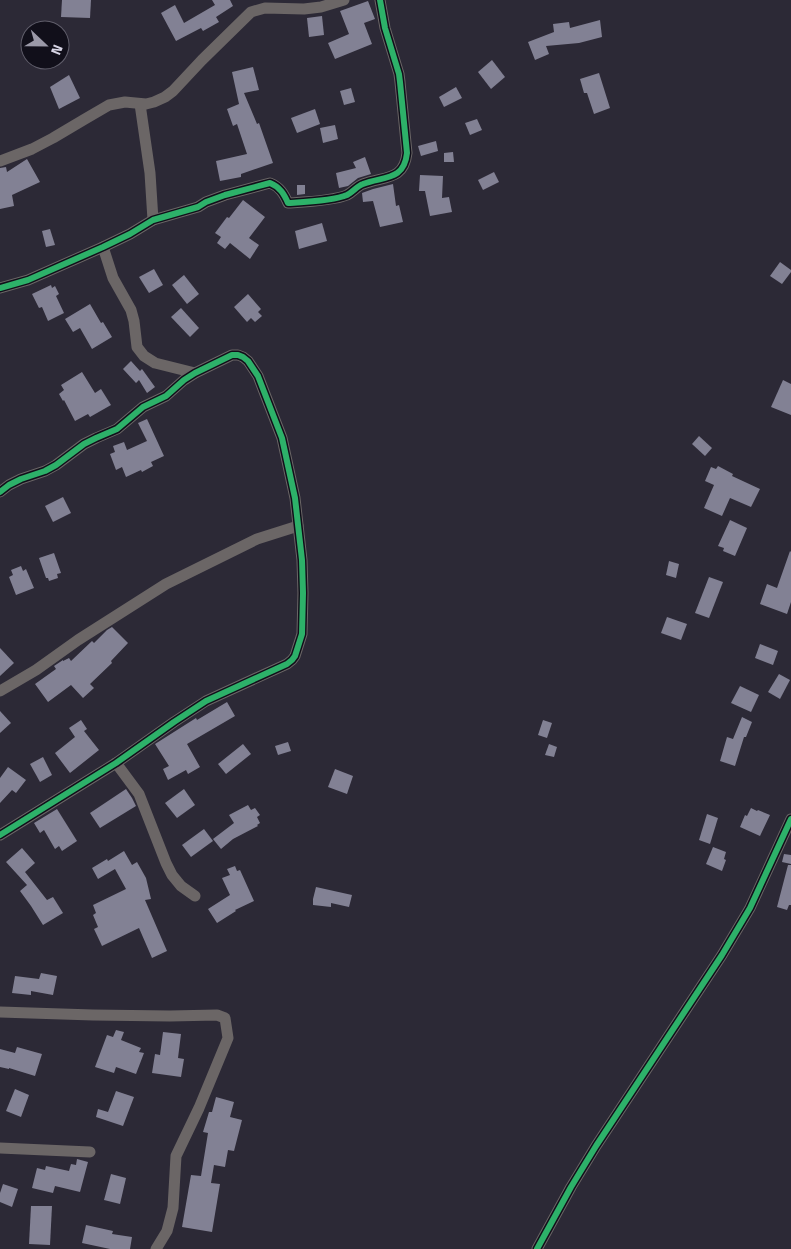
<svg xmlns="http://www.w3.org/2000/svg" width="791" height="1249" viewBox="0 0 791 1249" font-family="'Titillium Web',sans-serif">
  <rect width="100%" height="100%" fill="#2c2936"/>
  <g fill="#828194">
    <polygon points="62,0 91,0 90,18 61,17"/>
    <polygon points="212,0 230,0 233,6 216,17 219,22 203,31 201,28 176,41 161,13 175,5 184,23 215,5"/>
    <polygon points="368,1 375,19 364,23 372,44 335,59 328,43 349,34 340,11"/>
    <polygon points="322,16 324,35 309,37 307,18"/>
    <polygon points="600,20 602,37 579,43 546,46 549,54 535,60 528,42 554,32 553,24 569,22 570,28"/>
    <polygon points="492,60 505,77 491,89 478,72"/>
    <polygon points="253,67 259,90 244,93 257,124 259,123 273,163 241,174 241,177 220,181 216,161 247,154 237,124 233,126 227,109 239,104 232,72"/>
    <polygon points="599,73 610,108 594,114 587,93 584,93 580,79"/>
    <polygon points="69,75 80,98 59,109 50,87"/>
    <polygon points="456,87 462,98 444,107 439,97"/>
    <polygon points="351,88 355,102 344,105 340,91"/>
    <polygon points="315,109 320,124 297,133 291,118"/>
    <polygon points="477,119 482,130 470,135 465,123"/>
    <polygon points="335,125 338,139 323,143 320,128"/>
    <polygon points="436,141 438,151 421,156 418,146"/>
    <polygon points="453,152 454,162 444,162 444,153"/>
    <polygon points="365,157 371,174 358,178 348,186 339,188 336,173 356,168 353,162"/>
    <polygon points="27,159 40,182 12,195 14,206 0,209 0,168 6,167 7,172"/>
    <polygon points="494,172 499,182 483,190 478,180"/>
    <polygon points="420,175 443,176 442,198 449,197 452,212 430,216 425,191 419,191"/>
    <polygon points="393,184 396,206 399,205 403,222 380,227 373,201 363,202 362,193 373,189"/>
    <polygon points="297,185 305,185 305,194 297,195"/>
    <polygon points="243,200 265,217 249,238 259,245 250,259 230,243 225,249 217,243 221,237 215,233 227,217 229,218"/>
    <polygon points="322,223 327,241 299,249 295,231"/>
    <polygon points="50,229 55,245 46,247 42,231"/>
    <polygon points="780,262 791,270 791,272 782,284 770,276"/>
    <polygon points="154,269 163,285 149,293 139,277"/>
    <polygon points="184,275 199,294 187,304 172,285"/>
    <polygon points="51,285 52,288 55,286 59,294 56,296 64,313 48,321 42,307 39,308 32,294"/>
    <polygon points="248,294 261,309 258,312 262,316 255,322 251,318 247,322 234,307"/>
    <polygon points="90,304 101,323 103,322 112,337 92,349 80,328 73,332 65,319"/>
    <polygon points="181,308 199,328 190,337 171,317"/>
    <polygon points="131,361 140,371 142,369 155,387 147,393 139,380 136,383 123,369"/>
    <polygon points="82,372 95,393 101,389 111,405 90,417 88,414 75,421 64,400 63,401 59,394 64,390 61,385"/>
    <polygon points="783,380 791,384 791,415 771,407"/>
    <polygon points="147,419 164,456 151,462 153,466 142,472 141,470 126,477 122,467 116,470 110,454 115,452 113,446 124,442 127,450 147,441 138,423"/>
    <polygon points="699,436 712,448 705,456 692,444"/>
    <polygon points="718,466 733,474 732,476 760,489 751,507 730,498 722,516 704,508 714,485 705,481 711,467 716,469"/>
    <polygon points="63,497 71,513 53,522 45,506"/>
    <polygon points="730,520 747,528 735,556 723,551 724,548 718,546"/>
    <polygon points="790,551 791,552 791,602 787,614 760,604 767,584 777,588"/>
    <polygon points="54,553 61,573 57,574 58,578 49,581 48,578 46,578 39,558"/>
    <polygon points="669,561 679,564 676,578 666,575"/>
    <polygon points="21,566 23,571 26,569 34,588 16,595 9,577 13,575 11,570"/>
    <polygon points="709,577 723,582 709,618 695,613"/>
    <polygon points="667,617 687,624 681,640 661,633"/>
    <polygon points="112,627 128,643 111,661 112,663 90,684 94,688 83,698 71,685 48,702 35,684 56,669 54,666 63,660 63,661 69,658 71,661 92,641 94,643 107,630"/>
    <polygon points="760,644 778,651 773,665 755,658"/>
    <polygon points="0,648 14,663 0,676"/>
    <polygon points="779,674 790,680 780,699 768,692"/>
    <polygon points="740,686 759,695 751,712 731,703"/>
    <polygon points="227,702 235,716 187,744 200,767 188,774 186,770 168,780 163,769 169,766 155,744 196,718 197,720"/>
    <polygon points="0,711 11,723 0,733"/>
    <polygon points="742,717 752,722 746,737 744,737 735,766 720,761 727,737 733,739"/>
    <polygon points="81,720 87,729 84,731 99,750 70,773 55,753 75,737 69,728"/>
    <polygon points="543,720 552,723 547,738 538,735"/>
    <polygon points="288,742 291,751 278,755 275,746"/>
    <polygon points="243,744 251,754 226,774 218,764"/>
    <polygon points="549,744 557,747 554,757 545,755"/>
    <polygon points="43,757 52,775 40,782 30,764"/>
    <polygon points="8,767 26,780 16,793 12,790 0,803 0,778"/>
    <polygon points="335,769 353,776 347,794 328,787"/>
    <polygon points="126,789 132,798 136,806 100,828 90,813"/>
    <polygon points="184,789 195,805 177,818 165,803"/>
    <polygon points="248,805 251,810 255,808 260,815 257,817 260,823 257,825 258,826 233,839 221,849 213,839 234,823 229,815"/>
    <polygon points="751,808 757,811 758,810 770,815 760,836 740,827 745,815 747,816"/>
    <polygon points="57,809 77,841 62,851 59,846 55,849 44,830 40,833 34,823"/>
    <polygon points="707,814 718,818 710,844 699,840"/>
    <polygon points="204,829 213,841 191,857 182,845"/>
    <polygon points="713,847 726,852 724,859 726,860 722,871 706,864"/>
    <polygon points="22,848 35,863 25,872 47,900 53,897 63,913 43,925 31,906 20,891 27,885 6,862"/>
    <polygon points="124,851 132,865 137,862 146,878 151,899 145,900 167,951 152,958 139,928 102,946 94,929 98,927 93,915 96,913 93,905 126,889 115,869 98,879 92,868 107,859 108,861"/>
    <polygon points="784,854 791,855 791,864 782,862"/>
    <polygon points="788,865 791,865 791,905 789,905 787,910 777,907"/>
    <polygon points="235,866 237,871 240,870 254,901 235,910 236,911 217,923 208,909 230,895 222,878 230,875 227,869"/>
    <polygon points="316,887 352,895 349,907 331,903 331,907 313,905 313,899"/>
    <polygon points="41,973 57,976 53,995 31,991 31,995 12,993 15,976 39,979"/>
    <polygon points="116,1030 124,1032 121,1040 141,1048 139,1052 144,1053 136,1074 116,1067 114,1073 95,1067 107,1035 113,1037"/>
    <polygon points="163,1032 181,1034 178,1058 184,1059 181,1077 152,1073 155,1054 160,1055"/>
    <polygon points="17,1047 42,1054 35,1076 9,1068 9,1069 0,1067 0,1049 15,1053"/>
    <polygon points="15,1089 29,1095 21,1117 6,1111"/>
    <polygon points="116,1091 134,1097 123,1126 96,1117 98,1109 108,1112"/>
    <polygon points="216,1097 234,1102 230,1117 242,1120 234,1151 228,1150 225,1167 214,1165 211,1183 220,1184 212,1232 182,1227 191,1175 201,1176 208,1133 203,1132 209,1112 212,1112"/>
    <polygon points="77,1159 88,1162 80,1192 55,1186 53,1193 32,1188 37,1168 45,1170 46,1166 69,1171 71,1164 76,1165"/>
    <polygon points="111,1174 126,1178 120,1204 104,1200"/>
    <polygon points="3,1184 18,1189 12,1207 0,1202 0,1193"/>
    <polygon points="31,1206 52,1206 50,1245 29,1244"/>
    <polygon points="86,1225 113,1231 112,1234 132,1237 130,1249 110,1249 82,1243"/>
  </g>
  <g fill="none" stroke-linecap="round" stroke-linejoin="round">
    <g stroke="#6b6666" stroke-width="11">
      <polyline points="140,104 150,173 153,220"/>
      <polyline points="0,161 32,149 53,138 85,119 109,105 125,102 146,104 154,102 165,97 173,91 202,60 251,12 265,8 304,9 321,7 344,0"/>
      <polyline points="103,247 113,278 131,310 134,321 137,347 144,356 155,363 195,373"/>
      <path d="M 0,288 L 28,280 L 103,247 L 130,234 L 153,220 L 198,207 L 206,202 L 225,195 L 270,183 C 280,187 284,194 288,203 C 304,202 333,201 347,195 C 353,192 357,186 363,184 C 384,176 404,181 407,153 L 400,82 L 399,74 L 385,28 L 380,0"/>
      <polyline points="0,492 9,485 21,479 45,471 56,465 84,444 96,438 117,429 143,407 166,396 184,380 195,373 232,355 238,355 243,357 248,361 258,376 282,438 295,498 302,560 303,593 302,634 295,656 292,660 287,664 206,701 174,722 116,763 0,835"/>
      <polyline points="0,691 36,670 78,640 166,584 257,539 298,526"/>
      <polyline points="116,763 139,794 166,863 172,875 181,886 195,896"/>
      <polyline points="0,1012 93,1015 170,1016 217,1015 225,1018 228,1038 199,1108 176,1156 173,1208 167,1231 156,1249"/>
      <polyline points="0,1148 90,1152"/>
      <polyline points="537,1249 571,1187 596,1146 722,955 750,908 791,819"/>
    </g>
    <g stroke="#110f1a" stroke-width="9">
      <g id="cycleway">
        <path d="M 0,288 L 28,280 L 103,247 L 130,234 L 153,220 L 198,207 L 206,202 L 225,195 L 270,183 C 280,187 284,194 288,203 C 304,202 333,201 347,195 C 353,192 357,186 363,184 C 384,176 404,181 407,153 L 400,82 L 399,74 L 385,28 L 380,0"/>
        <polyline points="0,492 9,485 21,479 45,471 56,465 84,444 96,438 117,429 143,407 166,396 184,380 195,373 232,355 238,355 243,357 248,361 258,376 282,438 295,498 302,560 303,593 302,634 295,656 292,660 287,664 206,701 174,722 116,763 0,835"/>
        <polyline points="537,1249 571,1187 596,1146 722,955 750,908 791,819"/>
      </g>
    </g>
    <use href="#cycleway" stroke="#2db169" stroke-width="6"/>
  </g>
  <g transform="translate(45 45) rotate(112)"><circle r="24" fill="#110f1a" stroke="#605e6b"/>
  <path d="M0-4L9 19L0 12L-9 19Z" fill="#9b99a8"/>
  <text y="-8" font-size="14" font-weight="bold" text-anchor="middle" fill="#d7d5e5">N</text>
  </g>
</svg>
